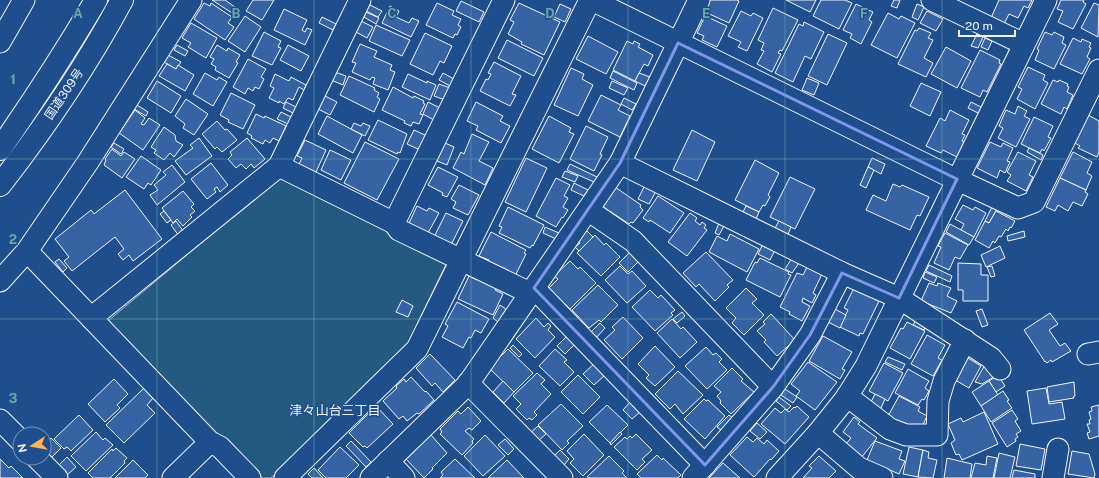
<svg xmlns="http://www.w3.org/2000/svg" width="1099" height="478" viewBox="0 0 1099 478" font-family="'Public Sans','Noto Sans JP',sans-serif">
  <rect width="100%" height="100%" fill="#1f4e8c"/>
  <polygon fill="#245a82" stroke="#a8bbd7" points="280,177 448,260 408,343 271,478 258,478 108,321"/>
  <g fill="#3563a3" stroke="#f2f6ff">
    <polygon points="212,0 225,0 236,8 232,13"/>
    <polygon points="253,0 274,0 262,20 246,11"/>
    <polygon points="710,0 737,0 739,1 729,23 705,12"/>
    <polygon points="786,0 816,0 810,12"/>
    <polygon points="821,0 845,0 852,3 839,29 813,16"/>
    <polygon points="894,0 900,0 897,8 891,6"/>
    <polygon points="999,0 1032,0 1028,8 1024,6 1018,18 1009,14 1004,24 991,18"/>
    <polygon points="1061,0 1084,0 1083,2 1086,4 1073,29 1058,22 1063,11 1057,9"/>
    <polygon points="461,1 484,12 479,22 456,11"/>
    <polygon points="204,3 210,6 211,3 232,17 228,23 234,27 225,40 194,19"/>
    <polygon points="437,3 454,11 452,15 461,19 458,25 461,27 457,35 455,34 453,38 426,25"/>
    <polygon points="519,3 560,22 544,55 521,44 522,42 508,34 514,22 510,20"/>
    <polygon points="1094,3 1099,5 1098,37 1081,28"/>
    <polygon points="560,4 571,9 565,22 554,17"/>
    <polygon points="856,4 873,12 869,20 872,22 861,44 850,38 852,34 843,30"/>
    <polygon points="917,4 924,7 918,20 912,17"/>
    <polygon points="370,5 382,11 378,17 366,11"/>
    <polygon points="390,6 399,11 396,17 409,23 412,18 419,21 411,37 382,23"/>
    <polygon points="773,8 798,20 782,51 780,50 778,53 781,54 772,72 757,64 764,51 761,50 764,43 758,40"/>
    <polygon points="284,9 307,20 302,30 305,32 307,28 312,30 305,45 274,30"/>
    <polygon points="741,11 751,16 753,13 763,18 747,51 738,47 741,42 728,36"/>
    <polygon points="927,11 943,19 936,31 920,23"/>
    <polygon points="366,12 379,18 376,24 364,17"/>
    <polygon points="888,13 899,19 901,16 915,23 897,58 871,45"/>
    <polygon points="245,16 261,27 245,52 228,41"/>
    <polygon points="705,16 727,26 717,47 702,40 704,36 697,33"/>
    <polygon points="322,17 336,24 333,30 319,23"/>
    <polygon points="361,21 373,27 367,38 356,32"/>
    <polygon points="804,22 824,32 811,59 805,56 793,82 775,73 799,24 803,26"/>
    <polygon points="191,23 217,38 206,58 188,47 191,43 182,38"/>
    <polygon points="376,25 410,40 402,56 369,41"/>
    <polygon points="919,28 931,33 928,38 933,40 924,58 933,63 926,77 898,64 915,30 917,31"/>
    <polygon points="264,32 281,41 278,47 281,48 272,65 252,56"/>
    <polygon points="1045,32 1052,35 1054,32 1064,37 1062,43 1066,45 1054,69 1035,60 1039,50 1037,49"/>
    <polygon points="425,33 452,46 444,63 440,61 433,75 410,64"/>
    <polygon points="828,34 847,43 827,85 808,76"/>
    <polygon points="977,34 983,37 978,48 971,46"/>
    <polygon points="588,36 618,52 606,74 576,59"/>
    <polygon points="985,38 992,41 988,50 981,47"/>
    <polygon points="1073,38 1081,42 1082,39 1091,43 1089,47 1091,48 1087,57 1090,59 1082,74 1060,64"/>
    <polygon points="507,40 543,58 534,76 498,58"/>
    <polygon points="627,41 633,44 634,41 640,44 638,47 653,55 648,66 644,64 635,81 613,70"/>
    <polygon points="360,44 377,51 374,57 392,65 390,70 395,72 388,90 373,84 375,78 372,77 370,80 352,72 356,63 352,62"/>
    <polygon points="177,45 188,51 185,56 174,50"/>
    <polygon points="217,45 227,51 228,48 240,55 236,62 238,63 229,78 215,70 216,67 211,64 214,59 210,57"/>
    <polygon points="288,45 309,56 301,71 280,60"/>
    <polygon points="946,47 971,61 957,88 931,74"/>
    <polygon points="980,50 1000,60 999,63 1001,64 987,92 983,90 980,97 961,88"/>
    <polygon points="168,55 181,62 176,69 164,62"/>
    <polygon points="248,59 266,69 261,77 264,79 259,89 255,87 253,91 248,88 245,94 233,87"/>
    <polygon points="494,62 521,76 512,94 516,95 510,106 480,91 486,79 488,80 491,74 488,73"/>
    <polygon points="167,64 176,69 178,65 194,75 185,91 159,76"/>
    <polygon points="1028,67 1045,75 1043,80 1048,83 1035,109 1017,99 1022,89 1018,87"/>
    <polygon points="571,68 584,74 582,79 593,85 578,116 554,105"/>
    <polygon points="613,71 637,83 634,90 610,78"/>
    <polygon points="335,72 346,76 343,85 331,80"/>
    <polygon points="205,73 217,80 219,77 227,82 213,106 193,94"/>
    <polygon points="443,73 454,79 450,86 439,80"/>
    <polygon points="639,73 650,77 645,86 635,81"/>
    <polygon points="275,74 289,81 291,77 306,85 304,90 299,87 293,100 288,98 284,104 279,101 279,103 269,98 274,88 270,86"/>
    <polygon points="408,74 427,83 427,81 436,85 430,100 402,87"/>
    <polygon points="349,76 375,88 374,90 379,93 377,97 380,99 374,112 340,95"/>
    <polygon points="807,78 819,83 814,95 802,90"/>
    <polygon points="1053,80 1058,82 1059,80 1068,84 1067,86 1069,87 1067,92 1073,95 1067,109 1064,107 1061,114 1041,104"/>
    <polygon points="157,81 181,96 171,113 147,98"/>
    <polygon points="612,81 628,88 624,95 609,88"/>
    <polygon points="921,83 941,92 930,116 910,106"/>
    <polygon points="439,84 450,88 445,100 434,96"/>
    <polygon points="393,87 413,98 414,96 424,101 423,103 425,104 420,114 423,115 419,124 413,122 411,126 404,123 405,121 382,110"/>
    <polygon points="231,93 255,105 243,129 228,122 229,120 220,115"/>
    <polygon points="601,95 621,105 618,110 630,116 620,137 588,121"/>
    <polygon points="325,96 337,102 330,115 318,109"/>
    <polygon points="624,98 636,104 632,110 621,104"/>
    <polygon points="186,99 208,114 194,135 183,128 185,124 175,116"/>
    <polygon points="286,102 296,107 293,113 283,108"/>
    <polygon points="428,102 440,108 434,120 423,114"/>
    <polygon points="476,102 503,116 500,121 510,126 501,143 476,130 478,126 467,121"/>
    <polygon points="971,102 983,108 980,114 968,108"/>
    <polygon points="137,105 148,112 146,116 134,109"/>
    <polygon points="1018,106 1027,111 1024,116 1030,119 1016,147 998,138 1003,128 999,126 1006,110 1015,114"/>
    <polygon points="135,110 145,118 141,124 144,125 149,118 160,125 143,150 119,133"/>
    <polygon points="950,110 969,120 962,134 965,135 962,141 964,142 957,157 943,150 941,153 926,146 940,118 945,121"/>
    <polygon points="281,112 291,117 288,124 277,119"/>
    <polygon points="256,114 264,118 265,116 286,126 279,141 273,138 270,143 265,140 263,144 251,138 252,136 247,133"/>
    <polygon points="1088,115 1099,121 1099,152 1097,157 1078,148 1080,146 1075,143"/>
    <polygon points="327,116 362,135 353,153 318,134"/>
    <polygon points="549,116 571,128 569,132 574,134 559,163 532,149"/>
    <polygon points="1034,117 1053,126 1048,137 1051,138 1044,151 1042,149 1040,153 1021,144"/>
    <polygon points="378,120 407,134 400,153 398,152 397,154 368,140"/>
    <polygon points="217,121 225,130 227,129 237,140 222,152 217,147 215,149 202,134"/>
    <polygon points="354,123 361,126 363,123 370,126 365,136 351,129"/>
    <polygon points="586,126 608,137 600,154 602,155 594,171 570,159"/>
    <polygon points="164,127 175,135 176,141 183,145 174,157 170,153 164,160 154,153 156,150 151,147"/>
    <polygon points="414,130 427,136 420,150 407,144"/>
    <polygon points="692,130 715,142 697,181 673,170"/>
    <polygon points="472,134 489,142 479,161 493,168 485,185 453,168 461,152 464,154"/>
    <polygon points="199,138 212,156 186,175 175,161 193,148 190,145"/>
    <polygon points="247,138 265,159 254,168 251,164 246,169 241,164 236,168 228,159 232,155 230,152"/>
    <polygon points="305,140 326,150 316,172 299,164 302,158 297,156"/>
    <polygon points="365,142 399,159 377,200 344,183"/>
    <polygon points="990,142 1001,147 1003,143 1013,148 1007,161 1010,162 1005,173 1000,170 997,178 977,168"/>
    <polygon points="114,143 124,149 121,154 111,147"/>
    <polygon points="445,143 454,147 447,165 437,161"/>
    <polygon points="1029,148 1043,155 1041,160 1027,152"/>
    <polygon points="112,149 121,156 124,152 135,159 122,178 104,165 106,160 105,159"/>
    <polygon points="330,150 351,160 341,180 321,170"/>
    <polygon points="1018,152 1036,161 1029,175 1033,177 1026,191 1007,181 1011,175 1007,172"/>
    <polygon points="1073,152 1092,162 1087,173 1092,176 1086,190 1060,178"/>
    <polygon points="141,156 161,170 151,185 148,183 144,189 126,177"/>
    <polygon points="526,158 547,168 526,212 505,202"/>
    <polygon points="872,158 885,164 881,174 868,167"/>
    <polygon points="755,160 779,173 768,195 770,197 765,206 763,205 759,212 735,200"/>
    <polygon points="211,163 228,185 220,192 217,187 214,189 216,192 207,199 191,179"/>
    <polygon points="570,164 597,177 594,182 567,170"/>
    <polygon points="172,165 185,182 157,205 150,195 158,190 154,185 166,175 163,172"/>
    <polygon points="438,167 458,177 447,197 442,195 443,193 428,185"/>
    <polygon points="868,167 874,170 866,188 860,185"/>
    <polygon points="565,171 578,176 575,182 562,177"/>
    <polygon points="790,177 815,189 795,229 770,217"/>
    <polygon points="556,178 570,185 564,196 568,198 563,207 568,210 563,218 562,217 556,227 536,216"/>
    <polygon points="1060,178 1086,190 1085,192 1088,194 1082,206 1073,202 1068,211 1058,205 1055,211 1046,207"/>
    <polygon points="574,183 588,190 584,196 571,190"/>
    <polygon points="893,184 900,187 902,185 929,197 920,216 917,215 910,230 866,210 873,195 886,201"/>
    <polygon points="459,185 479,195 468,215 453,208 456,202 451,199"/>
    <polygon points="645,185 656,191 649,204 638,199"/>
    <polygon points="615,187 641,205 640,207 643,210 633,223 631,222 629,224 602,206"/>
    <polygon points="125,190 162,239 133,261 129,255 123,260 118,254 124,249 115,237 72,271 64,261 69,257 55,239 91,210 94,214"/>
    <polygon points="183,191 194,204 191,207 195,211 190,215 192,217 183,226 177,219 173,223 162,208"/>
    <polygon points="658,196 684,213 670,233 650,220 649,222 643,218"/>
    <polygon points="963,205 973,210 975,207 986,213 974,237 961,230 964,224 955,219"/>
    <polygon points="417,206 427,211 429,208 439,213 428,233 409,223"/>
    <polygon points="746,206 759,212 756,219 743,212"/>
    <polygon points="508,207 544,225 533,246 532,245 530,248 499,233 502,227 499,226"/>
    <polygon points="992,207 997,209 989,223 985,221"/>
    <polygon points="164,211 171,220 167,223 160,214"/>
    <polygon points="996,211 1015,221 1011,228 1010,227 1008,231 1006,229 1001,237 999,236 995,243 993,241 989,248 975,240 985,221 989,223"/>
    <polygon points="446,213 463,221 451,245 434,237"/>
    <polygon points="690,213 697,218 695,221 700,225 702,222 706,225 704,228 707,230 687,256 668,242"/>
    <polygon points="176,221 184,232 179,236 171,225"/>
    <polygon points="779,221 791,227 788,234 775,228"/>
    <polygon points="719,223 724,226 719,235 715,233"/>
    <polygon points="950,224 974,237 969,245 946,232"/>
    <polygon points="545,227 559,233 556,239 543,233"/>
    <polygon points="587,231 593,237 579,251 575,247 580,243 577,241"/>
    <polygon points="1024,231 1025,237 1008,241 1007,236"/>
    <polygon points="491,232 526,250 524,253 526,254 515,276 488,263 489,260 479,256"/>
    <polygon points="945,233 968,245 960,259 955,257 949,270 934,263 941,247 938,246"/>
    <polygon points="730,234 759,249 747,272 709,252 717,236 727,241"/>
    <polygon points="595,235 604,245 606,243 620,257 601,276 577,253"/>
    <polygon points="763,244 775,250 770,260 758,254"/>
    <polygon points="1000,246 1005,258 986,267 981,255"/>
    <polygon points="630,252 639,261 628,272 619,263"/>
    <polygon points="706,252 733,280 727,285 729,287 715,301 699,284 696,287 683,273"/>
    <polygon points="760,258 789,272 788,274 791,275 780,297 746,280 755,262 757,263"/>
    <polygon points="792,258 799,263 792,273 785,269"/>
    <polygon points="59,259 67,268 63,272 55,262"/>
    <polygon points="570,261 578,269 580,267 596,283 570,309 549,288 558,279 554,276"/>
    <polygon points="958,263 981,264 981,275 988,275 988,301 963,301 963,290 958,290"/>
    <polygon points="929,265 952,276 950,282 926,271"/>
    <polygon points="620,266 628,274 632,271 646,286 627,303 605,280"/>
    <polygon points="992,266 995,276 991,277 987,267"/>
    <polygon points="807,267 822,274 813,293 816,295 812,303 803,298 802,302 810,306 802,321 789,314 790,312 780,307 797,273 803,275"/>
    <polygon points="925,272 937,277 934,283 923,278"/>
    <polygon points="469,276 477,280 477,278 497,287 495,290 503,294 493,315 458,299"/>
    <polygon points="929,283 937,286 938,283 951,288 947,296 957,301 951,313 921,301"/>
    <polygon points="598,285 618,305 601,322 599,320 589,328 572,310"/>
    <polygon points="746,288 757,299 752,303 764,315 744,335 732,323 736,318 726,308"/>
    <polygon points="854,288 879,301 863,334 860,333 859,336 840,327 848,310 844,308"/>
    <polygon points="650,290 658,298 661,295 675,310 671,313 673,315 655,331 632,307"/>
    <polygon points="402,300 413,306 408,317 396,312"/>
    <polygon points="457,302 489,319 481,333 475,330 471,338 469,337 463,348 442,337 448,326 445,324"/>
    <polygon points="500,305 506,309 498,322 493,318"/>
    <polygon points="835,309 846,315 840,328 828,322"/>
    <polygon points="982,309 988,325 982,327 976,311"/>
    <polygon points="682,312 685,316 677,323 673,319"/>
    <polygon points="1050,313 1058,324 1049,330 1060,346 1065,343 1071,351 1052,362 1051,360 1047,363 1045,361 1045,362 1024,330"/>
    <polygon points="771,314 795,340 777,356 764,342 766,340 757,331 765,324 763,322"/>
    <polygon points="623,317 643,338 622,359 604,340 615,330 612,327"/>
    <polygon points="536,318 544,327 548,323 551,326 548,330 555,337 535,358 516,339"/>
    <polygon points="672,319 681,329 683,327 697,342 680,358 657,333"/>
    <polygon points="916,320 926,326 924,330 913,325"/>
    <polygon points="907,322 925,331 910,359 890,348 901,328 903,329"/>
    <polygon points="600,323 605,328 596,338 591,332"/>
    <polygon points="927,335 945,345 938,358 942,360 933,376 911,364"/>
    <polygon points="567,336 575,344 565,354 557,346"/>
    <polygon points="823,336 852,352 842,369 845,370 840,379 809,361"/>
    <polygon points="513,345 522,354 519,357 510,348"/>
    <polygon points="655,346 675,367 655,386 646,378 649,375 638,364"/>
    <polygon points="706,347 713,355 716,353 722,359 719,362 727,370 707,389 685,366"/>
    <polygon points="508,349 533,373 514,392 489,368"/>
    <polygon points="555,349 567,360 564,362 574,372 560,386 539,366"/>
    <polygon points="430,354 455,380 443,392 435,383 432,386 416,368"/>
    <polygon points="888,357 905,364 902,370 885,362"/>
    <polygon points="968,358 981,366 969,388 955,380"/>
    <polygon points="808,362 837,382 815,410 796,396 800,391 791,384"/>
    <polygon points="595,363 605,375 594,385 583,374"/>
    <polygon points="884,363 903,373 888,401 869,391"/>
    <polygon points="985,365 997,375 982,384 975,382"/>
    <polygon points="732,368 743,379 741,381 754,392 731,414 720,403 721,401 717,396 721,392 714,386"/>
    <polygon points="908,369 929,381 925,388 929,391 924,400 922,399 918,405 895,393"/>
    <polygon points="678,371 703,395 683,414 675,404 670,409 655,394"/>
    <polygon points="537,373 545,380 541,384 551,394 534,412 537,415 532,420 529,418 527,420 516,409 521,404 513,396"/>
    <polygon points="578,375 600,397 583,414 561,392"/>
    <polygon points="998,375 1005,386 996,392 989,381"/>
    <polygon points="411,377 425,392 426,391 434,400 419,414 417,413 407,421 403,416 399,419 383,401 397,388 396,386 404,379 406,382"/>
    <polygon points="114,379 128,394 117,405 120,408 105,422 88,404"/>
    <polygon points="503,381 514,392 504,403 493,392"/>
    <polygon points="989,381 998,395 981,406 972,392"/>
    <polygon points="1074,382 1075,396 1073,397 1074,398 1049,402 1047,387"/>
    <polygon points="145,387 154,397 147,405 155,413 124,443 106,425"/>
    <polygon points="1046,388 1049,404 1062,402 1065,419 1032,424 1027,391"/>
    <polygon points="785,389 797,397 793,403 781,395"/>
    <polygon points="1003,391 1009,400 1007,401 1012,408 991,422 981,406"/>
    <polygon points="875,394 885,399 880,410 870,404"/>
    <polygon points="899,396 920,407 918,411 927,416 921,429 913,424 910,428 888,416"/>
    <polygon points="779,397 791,406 787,410 776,401"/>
    <polygon points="704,399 706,401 708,400 725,416 705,439 684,419"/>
    <polygon points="630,402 640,412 632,419 623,410"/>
    <polygon points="561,404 583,426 567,441 569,443 562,450 538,425"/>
    <polygon points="607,405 628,425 610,443 589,422"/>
    <polygon points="1099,405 1099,436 1089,439 1087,433 1090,432 1087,424 1090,424 1089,420 1091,419 1089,412 1092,411 1091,407"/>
    <polygon points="376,406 393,424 367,448 365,446 363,447 349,433"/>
    <polygon points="797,406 809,417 785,444 761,424 775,408 781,413 785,409 789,412 794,407 795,408"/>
    <polygon points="468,407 481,421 472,430 469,428 465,431 474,439 472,441 473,443 462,455 440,434 442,432 440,429 458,411 461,414"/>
    <polygon points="1012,410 1018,419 1015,421 1021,431 1016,434 1018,437 1015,439 1016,441 1007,447 992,423"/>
    <polygon points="984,412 998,444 962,460 959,454 956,455 951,443 955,440 948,424 961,418 963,422"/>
    <polygon points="79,415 93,430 71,451 67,447 64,449 54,439"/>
    <polygon points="729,415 734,419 722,431 717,427"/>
    <polygon points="854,417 860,422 858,424 877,438 861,458 845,445 851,438 843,432"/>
    <polygon points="757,423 767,432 760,439 750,431"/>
    <polygon points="538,426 546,434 538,441 530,433"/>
    <polygon points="96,432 103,440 105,438 113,445 86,471 71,456"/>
    <polygon points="620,432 622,434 611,445 610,443"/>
    <polygon points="584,434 604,455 583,476 570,463 574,459 567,451"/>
    <polygon points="636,434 652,450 642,459 645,462 637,470 614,447 625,437 627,439 630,436 632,438"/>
    <polygon points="431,435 447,453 432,468 433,469 424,478 406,459"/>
    <polygon points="485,435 505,456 483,476 464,456"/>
    <polygon points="747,437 753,442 757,438 764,444 767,440 779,451 771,460 770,459 754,477 730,455"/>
    <polygon points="51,438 61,448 51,458 44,451 44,446"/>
    <polygon points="505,439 514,449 508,455 498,445"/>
    <polygon points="351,441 371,462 366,467 346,446"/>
    <polygon points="875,441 902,451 899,459 905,461 899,474 867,460"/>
    <polygon points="1020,444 1045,449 1041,470 1016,466"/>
    <polygon points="340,447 359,465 346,478 326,478 318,470"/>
    <polygon points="909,447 923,450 918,477 903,474"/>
    <polygon points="116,448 127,458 124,461 125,463 110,478 93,478 88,473 112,449 113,451"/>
    <polygon points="560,450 569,459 564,465 554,456"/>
    <polygon points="923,450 929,452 928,458 937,460 933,478 918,477"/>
    <polygon points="1072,451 1089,454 1095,474 1094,478 1068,474"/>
    <polygon points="999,453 1015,457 1010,478 994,478"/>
    <polygon points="657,455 662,460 663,458 681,475 678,478 641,478 637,474"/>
    <polygon points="609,456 624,471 622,473 627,478 588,478 587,477"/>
    <polygon points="819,456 836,471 829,478 803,478 812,468 809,466"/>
    <polygon points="987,456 997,458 993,478 971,478 975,463 986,465"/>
    <polygon points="67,457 76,467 67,475 58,466"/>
    <polygon points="947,458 972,464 970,478 944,478"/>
    <polygon points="0,459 9,468 11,466 23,478 0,478"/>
    <polygon points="455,459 475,478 440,478 443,475 441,472"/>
    <polygon points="133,460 148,475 145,478 115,478"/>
    <polygon points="507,460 524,478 488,478"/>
    <polygon points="723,463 740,478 709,478"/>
    <polygon points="314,468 323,478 312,478 308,474"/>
    <polygon points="1014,470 1035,474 1035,478 1012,478"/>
  </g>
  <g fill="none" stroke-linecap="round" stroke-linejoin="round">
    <g stroke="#f2f6ff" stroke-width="23">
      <g id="minor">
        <polyline points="592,0 947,175 1018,208 1034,202 1099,70"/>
        <polyline points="932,0 1024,44"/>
        <polyline points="0,42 24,0"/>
        <polyline points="620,163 842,273 899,298 991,358 1000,369"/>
        <polyline points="279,166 394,223 399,230 530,293"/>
        <polyline points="588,210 633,241 773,387"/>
        <polyline points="394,223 504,0"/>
        <polyline points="27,251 210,442 220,447 250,478"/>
        <polyline points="0,281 27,251 88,162 191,0"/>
        <polyline points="534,288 705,465"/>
        <polyline points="91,318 279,166 360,0"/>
        <polyline points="1088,354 1099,352"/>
        <polyline points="468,383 562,478"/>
        <polyline points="847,396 890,429 906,435 937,435 938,401 944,381 965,340"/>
        <polyline points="0,420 20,440"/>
        <polyline points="818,433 859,468 882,478"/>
        <polyline points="37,458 57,478"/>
        <polyline points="388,461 404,478"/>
        <polyline points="173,478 210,442"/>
        <polyline points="285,478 417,349 590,0"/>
        <polyline points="371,478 468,384 620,163 699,0"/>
        <polyline points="693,478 773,387 810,335 842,273"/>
        <polyline points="777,478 818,433 846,398 866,366 1046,0"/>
        <polyline points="1053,478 1058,449"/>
      </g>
    </g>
    <g stroke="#f2f6ff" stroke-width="24">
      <g id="highway">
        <path d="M 0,149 C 34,100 66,51 96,0"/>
        <path d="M 0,185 C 45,127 87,65 122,0"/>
      </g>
    </g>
    <use href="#minor" stroke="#1f4e8c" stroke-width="21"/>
    <use href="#highway" stroke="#1f4e8c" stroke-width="22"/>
  </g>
  <path fill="none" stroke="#7d9aea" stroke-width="3" stroke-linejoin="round" d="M 678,43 L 957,179 L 899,298 L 842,273 L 810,335 L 773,387 L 705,465 L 534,288 L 620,163 Z"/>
  <path fill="none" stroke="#6aa9a8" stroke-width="1" stroke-opacity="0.55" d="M 157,0 L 157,478M 314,0 L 314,478M 471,0 L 471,478M 628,0 L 628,478M 785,0 L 785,478M 942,0 L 942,478M 0,159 L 1099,159M 0,319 L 1099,319"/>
  <g text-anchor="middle" stroke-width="3" stroke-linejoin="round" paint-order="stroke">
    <g font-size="12" fill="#f2f6ff" stroke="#1f4e8c">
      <text transform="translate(64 94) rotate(-56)" y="4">国道309号</text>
    </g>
    <g font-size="13" fill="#f2f6ff" stroke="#1f4e8c">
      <text x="335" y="415">津々山台三丁目</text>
    </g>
  </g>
  <g font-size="13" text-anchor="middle" font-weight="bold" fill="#6aa9a8" stroke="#1f4e8c" stroke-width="3" stroke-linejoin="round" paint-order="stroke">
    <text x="78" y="18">A</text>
    <text x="236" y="18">B</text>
    <text x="392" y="18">C</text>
    <text x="550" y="18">D</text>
    <text x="706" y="18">E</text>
    <text x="864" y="18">F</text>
    <text x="13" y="84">1</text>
    <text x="13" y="244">2</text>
    <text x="13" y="403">3</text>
  </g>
  <g transform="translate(32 446) rotate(258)"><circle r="19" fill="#1f4e8c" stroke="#7391ba"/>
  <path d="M0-3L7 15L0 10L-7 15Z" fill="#ffb74d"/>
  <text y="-6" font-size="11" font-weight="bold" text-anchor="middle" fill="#f2f6ff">N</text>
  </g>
  <path d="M959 30v6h56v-6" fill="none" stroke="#f2f6ff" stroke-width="2"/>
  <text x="965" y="30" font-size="12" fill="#f2f6ff" stroke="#1f4e8c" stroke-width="3" paint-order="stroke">20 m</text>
</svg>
